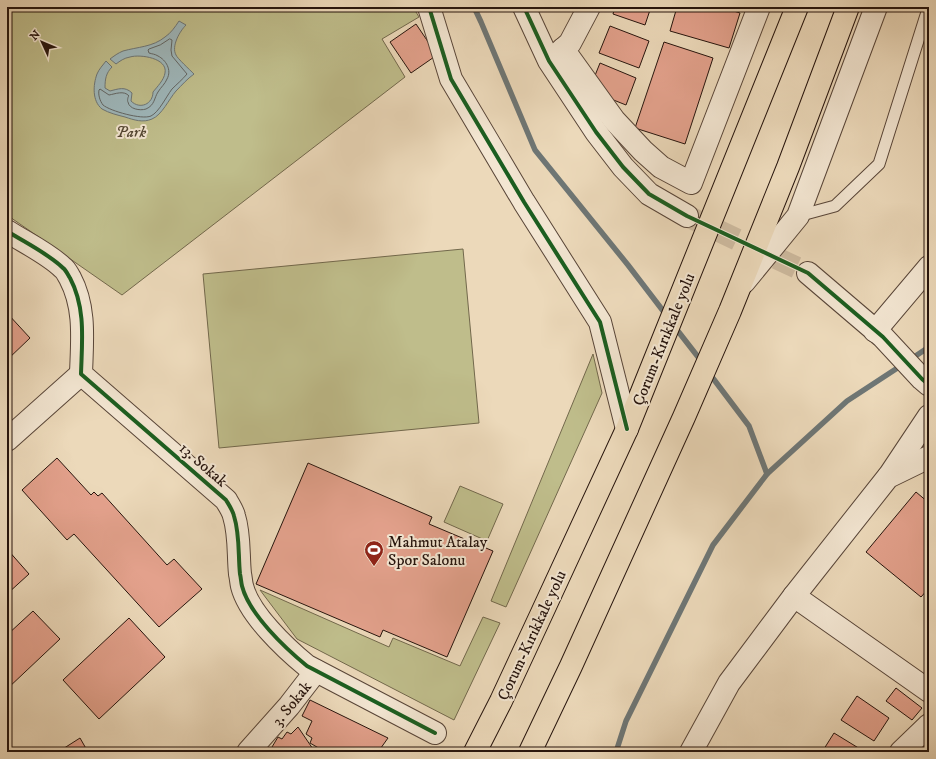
<svg xmlns="http://www.w3.org/2000/svg" width="936" height="759" viewBox="0 0 936 759" font-family="'IM FELL DW Pica',serif">
  <rect width="100%" height="100%" fill="#ecd9ba"/>
  <filter id="stains"><feTurbulence type="fractalNoise" baseFrequency=".005" numOctaves="4"/><feColorMatrix values="0 0 0 0 .2 0 0 0 0 .09 0 0 0 0 .02 0 0 0 .5 -.17"/></filter>
  <radialGradient id="worn" r=".72"><stop offset=".6" stop-color="#630" stop-opacity="0"/><stop offset="1" stop-color="#630" stop-opacity=".3"/></radialGradient>
  <g fill="#bfbd8b" stroke="#72684c">
    <polygon points="7,7 413,7 419,17 382,39 405,77 122,295 7,215"/>
    <polygon points="463,249 479,423 219,448 203,274"/>
    <polygon points="593,354 602,393 506,607 491,601"/>
    <polygon points="460,486 503,504 487,541 444,522"/>
    <polygon points="260,590 389,647 393,638 460,666 483,617 500,623 454,720 297,639"/>
  </g>
  <path fill="#9eb7bb" stroke="#6e7675" d="M 179,21 L 186,25 C 180,31 171,46 176,55 C 177,58 190,70 194,74 C 187,79 182,85 176,91 C 169,99 162,115 152,119 C 143,123 134,120 125,117 C 117,115 109,113 102,109 C 92,101 93,85 97,74 C 99,69 103,65 106,61 L 112,67 C 106,73 105,79 105,88 L 110,91 C 118,89 125,86 132,93 L 131,101 C 140,110 153,104 153,92 C 157,87 164,80 165,73 C 168,58 140,54 130,57 C 124,58 120,61 116,64 L 110,59 C 114,56 118,53 123,51 C 137,47 153,47 165,37 C 171,33 175,27 179,21 Z"/>
  <g fill="none" stroke-linecap="round" stroke-linejoin="round">
    <path stroke="#626664" stroke-width="1" d="M 170,39 L 172,40 L 171,50 L 172,56 L 187,74 C 183,79 177,84 172,89 C 166,97 159,112 151,116 C 142,120 110,111 103,105 C 100,101 98,95 99,90 L 100,89 L 109,95 C 115,94 124,90 129,96 C 128,96 127,101 128,102 C 129,109 140,111 146,109 C 155,105 154,98 158,92 C 161,87 165,84 167,79 C 172,70 166,60 158,56 C 155,54 152,54 149,53 L 148,50 L 149,49 L 160,45 Z"/>
    <g stroke="#6e7675" stroke-width="5.5">
      <polyline points="474,7 481,22 535,150 628,265 667,316"/>
      <polyline points="674,326 702,362"/>
      <polyline points="911,359 929,347"/>
      <polyline points="709,373 749,426 767,474"/>
      <polyline points="616,752 626,721 713,545 767,474 847,401 902,365"/>
    </g>
  </g>
  <g fill="#e3a18c" stroke="#26140d">
    <polygon points="615,7 651,7 645,25 613,14"/>
    <polygon points="677,7 721,7 740,13 729,48 670,31"/>
    <polygon points="416,24 437,55 411,73 390,42"/>
    <polygon points="610,26 649,41 639,68 599,53"/>
    <polygon points="664,42 713,58 685,144 635,128"/>
    <polygon points="600,63 636,78 626,105 601,95 592,83"/>
    <polygon points="7,313 30,338 7,360"/>
    <polygon points="57,458 91,495 94,492 98,496 102,493 167,565 174,559 202,589 159,627 74,534 67,540 22,490"/>
    <polygon points="308,463 432,517 429,524 493,551 447,657 383,630 380,637 256,584"/>
    <polygon points="916,492 929,503 929,588 921,597 866,552"/>
    <polygon points="7,549 29,574 7,594"/>
    <polygon points="33,611 60,639 7,689 7,635"/>
    <polygon points="129,618 165,657 99,719 63,680"/>
    <polygon points="896,688 922,708 912,720 886,701"/>
    <polygon points="857,696 889,718 874,741 841,720"/>
    <polygon points="310,700 388,738 378,752 322,752 322,750 310,743 312,738 306,734 312,721 302,716"/>
    <polygon points="298,727 315,752 269,752 278,737 282,739 287,732 291,734"/>
    <polygon points="834,733 865,752 822,752"/>
    <polygon points="80,738 88,752 58,752"/>
  </g>
  <g fill="none" stroke-linecap="round" stroke-linejoin="round">
    <polyline stroke="#cebba0" stroke-width="22" stroke-dasharray="22 11" stroke-linecap="butt" points="687,216 808,273"/>
    <g stroke="#584538" stroke-width="13">
      <polyline id="service" points="798,216 835,206 879,164 927,12 927,7"/>
    </g>
    <g stroke="#584538" stroke-width="24">
      <g id="minor">
        <polyline points="429,7 451,79 524,202 600,322 627,429"/>
        <polyline points="524,7 549,61 596,132 623,167 649,194 687,216"/>
        <polyline points="563,49 614,120 643,151 661,167 691,183 759,7"/>
        <polyline points="553,58 570,43 589,7"/>
        <path d="M 7,231 C 24,242 49,254 63,268 C 66,270 68,275 70,278 C 86,308 82,341 81,374 L 226,500 C 229,505 233,511 234,516 C 240,535 238,555 240,574 C 241,578 241,582 242,586 C 249,614 285,648 307,666 L 435,733"/>
        <polyline points="808,273 883,337 922,379 929,385"/>
        <polyline points="744,282 798,216 876,7"/>
        <polyline points="875,331 929,267"/>
        <polyline points="7,440 81,374"/>
        <polyline points="889,476 929,416"/>
        <polyline points="794,596 929,691"/>
        <polyline points="248,752 289,706 316,671"/>
        <polyline points="691,752 729,683 794,596 888,477 929,457"/>
        <polyline points="901,752 929,725"/>
      </g>
    </g>
    <g stroke="#26140d" stroke-width="24">
      <g id="trunk">
        <polyline points="475,752 501,701 541,615 627,429 797,7"/>
        <polyline points="530,752 571,666 684,417 730,311 788,167 848,7"/>
      </g>
    </g>
    <use href="#service" stroke="#f3e6d2" stroke-width="11"/>
    <use href="#minor" stroke="#f3e6d2" stroke-width="22"/>
    <use href="#trunk" stroke="#ecd9ba" stroke-width="22"/>
    <g stroke="#f3e6d2" stroke-width="6">
      <g id="cycleway">
        <polyline points="429,7 451,79 524,202 600,322 627,429"/>
        <polyline points="524,7 549,61 596,132 623,167 649,194 687,216 808,273 883,337 922,379 929,385"/>
        <path d="M 7,231 C 24,242 49,254 63,268 C 66,270 68,275 70,278 C 86,308 82,341 81,374 L 226,500 C 229,505 233,511 234,516 C 240,535 238,555 240,574 C 241,578 241,582 242,586 C 249,614 285,648 307,666 L 435,733"/>
      </g>
    </g>
    <use href="#cycleway" stroke="#1b5e20" stroke-width="4"/>
  </g>
  <defs>
    <g id="stadium-pin" transform="scale(1)"><path d="M0 17L-7.5 6A9.5 9.5 0 1 1 7.5 6Z" fill="#8f2418" stroke="#f3e6d2"/><path d="M0-5a6.5 5 0 1 0 0 10a6.5 5 0 1 0 0-10ZM-3.5-1.8h7v3.6h-7Z" fill="#fff"/></g>
  </defs>
  <g fill-rule="evenodd">
    <use href="#stadium-pin" x="374" y="550"/>
  </g>
  <g text-anchor="middle" stroke-width="4" stroke-linejoin="round" paint-order="stroke">
    <g font-size="16" font-style="italic" fill="#544733" stroke="#f3e6d2">
      <text x="131" y="137">Park</text>
    </g>
    <g font-size="16" fill="#26140d" stroke="#f3e6d2">
      <text transform="translate(663 339) rotate(-68)" y="6">Çorum-Kırıkkale yolu</text>
      <text transform="translate(204 464) rotate(41)" y="6">13. Sokak</text>
      <text transform="translate(531 635) rotate(-65)" y="6">Çorum-Kırıkkale yolu</text>
      <text transform="translate(291 703) rotate(-51)" y="6">3. Sokak</text>
    </g>
    <g font-size="16" fill="#26140d" stroke="#f3e6d2" text-anchor="start">
      <text x="388" y="547">Mahmut Atalay<tspan x="388" dy="18">Spor Salonu</tspan></text>
    </g>
  </g>
  <rect width="936" height="759" fill="none" stroke="#ecd9ba" stroke-width="24"/>
  <rect x="8" y="8" width="920" height="743" fill="none" stroke="#26140d" stroke-width="2"/>
  <rect x="12" y="12" width="912" height="735" fill="none" stroke="#26140d"/>
  <g transform="translate(42 42) rotate(314)" stroke="#f3e6d2" stroke-width="3" paint-order="stroke">
  <path d="M0-3L7 15L0 10L-7 15Z" fill="#26140d"/>
  <text y="-6" font-size="11" font-weight="bold" text-anchor="middle" fill="#26140d">N</text>
  </g>
  <rect width="100%" height="100%" filter="url(#stains)"/>
  <rect width="100%" height="100%" fill="url(#worn)"/>
</svg>
